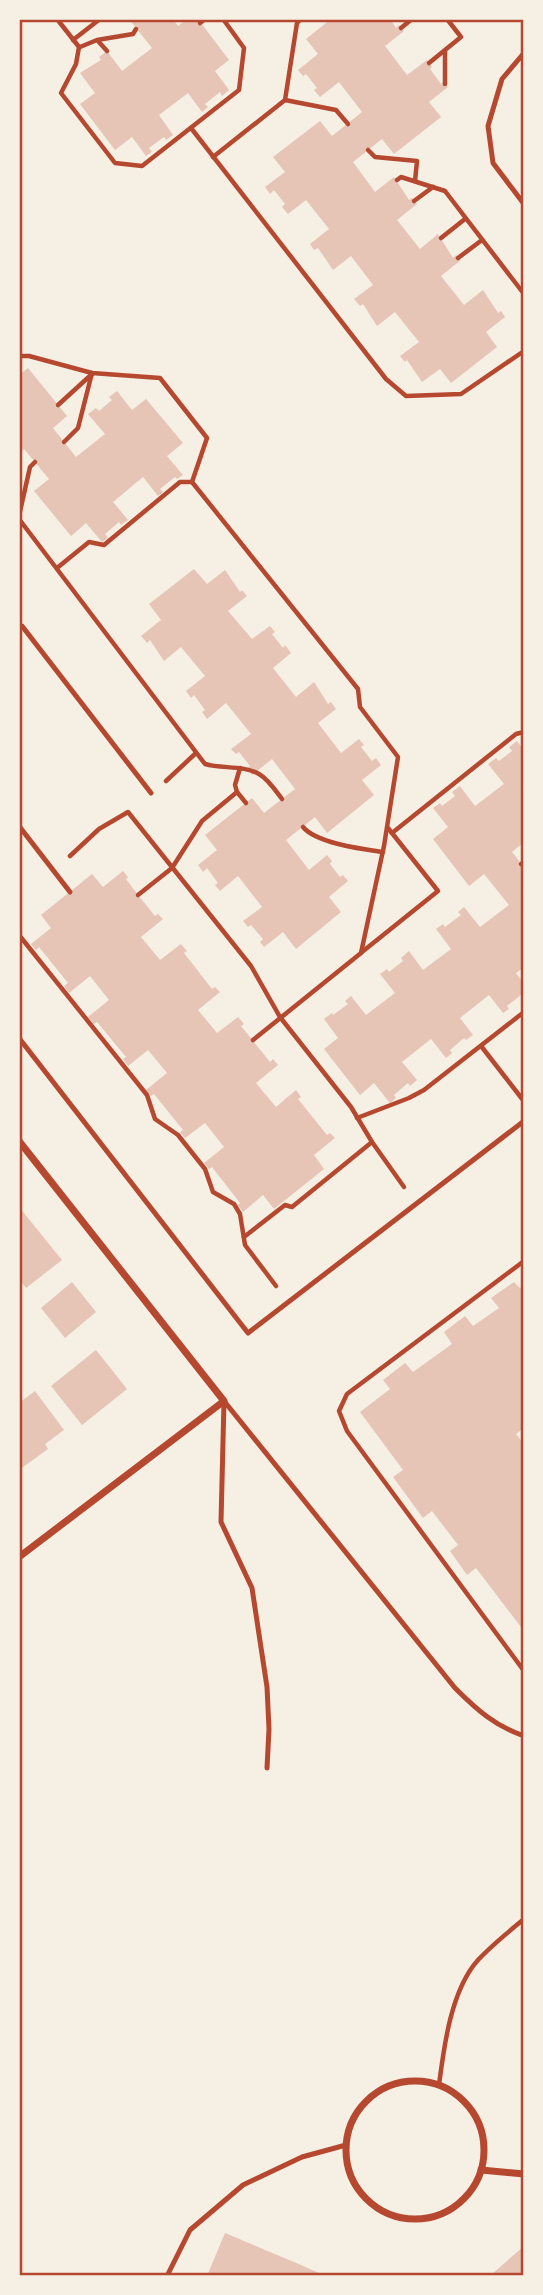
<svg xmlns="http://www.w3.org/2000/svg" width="543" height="2295" viewBox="0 0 543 2295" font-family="'Titillium Web',sans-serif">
  <rect width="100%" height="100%" fill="#f6efe4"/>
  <g fill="#e6c5b7">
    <polygon points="129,19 173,19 178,26 187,19 198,19 229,60 215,71 229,90 222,96 220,92 205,104 208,107 202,112 188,93 159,115 173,135 166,140 164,137 149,148 152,152 146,156 132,137 115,150 80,104 95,93 80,73 101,60 99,57 107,51 122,71 152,48"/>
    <polygon points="331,19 390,19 396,28 399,25 404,31 385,46 407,75 427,60 432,67 430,69 441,84 443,82 448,87 429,102 441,117 394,154 382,139 353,162 375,192 394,177 409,200 412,198 417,204 397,220 420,249 438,234 453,258 456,255 461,260 441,276 464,305 483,290 498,313 501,311 505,317 486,332 497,347 451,383 440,369 422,382 407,360 405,362 400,356 419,342 395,312 377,326 363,304 360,306 354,299 373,285 351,256 333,270 318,248 314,250 310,244 329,229 306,200 288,214 282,207 285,204 274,190 270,194 265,187 285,172 273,157 320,121 332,136 362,112 339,82 320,97 314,90 317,88 306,74 303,76 298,70 318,54 306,39"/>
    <polygon points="28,368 67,416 53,428 76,457 105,434 88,414 96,408 99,411 112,400 109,397 117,391 132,410 146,399 183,443 167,456 183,475 177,479 175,477 160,489 163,492 158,496 143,477 113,502 128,520 121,525 119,522 105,534 108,538 102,542 86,523 71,536 34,491 49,479 24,449 19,453 19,375"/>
    <polygon points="194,569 207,584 225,570 240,592 242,590 247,596 228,611 252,639 270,626 275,632 272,634 283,648 285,645 291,653 273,668 296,697 314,682 328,704 331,702 336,709 318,723 341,753 359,739 364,745 361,747 372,761 376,758 381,765 362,780 374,795 327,833 315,817 286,840 309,870 327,855 332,861 330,864 340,877 343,875 348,881 329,897 341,912 296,949 283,932 264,947 260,942 263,939 251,925 248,927 243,921 262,907 238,876 220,891 215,885 218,883 207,868 203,872 198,865 217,850 205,835 252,798 264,813 295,789 272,759 252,775 246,768 250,766 239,752 236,754 231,749 251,734 226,703 207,719 202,712 205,710 194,695 191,698 186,691 205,676 181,647 164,661 150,640 147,643 141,636 161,620 149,604"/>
    <polygon points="517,741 524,750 524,842 512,852 524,867 524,967 516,973 524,984 524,997 522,994 507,1006 509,1009 503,1013 489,995 460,1018 473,1035 466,1040 464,1038 450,1050 452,1053 446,1058 431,1039 402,1062 417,1080 410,1086 408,1083 394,1095 396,1098 390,1103 374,1083 360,1095 324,1049 338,1038 324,1019 332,1013 333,1015 348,1004 345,1001 351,996 366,1015 395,993 380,974 387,969 389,972 403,961 401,958 409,951 423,970 451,949 436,929 443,924 445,927 461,915 458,912 464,907 480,927 509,905 484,874 469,886 433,839 448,827 433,808 440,803 442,806 455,796 452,792 460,786 475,806 504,784 488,764 496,758 499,761 512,751 509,747"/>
    <polygon points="123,871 128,877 126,879 138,895 155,916 158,914 163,919 141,937 160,960 181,944 187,951 184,953 212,989 215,987 220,992 198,1010 217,1033 238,1017 244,1024 241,1026 270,1062 273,1059 278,1065 256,1083 276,1107 296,1090 301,1097 298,1099 327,1135 330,1133 335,1138 314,1155 324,1169 274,1209 263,1195 243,1212 238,1205 240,1203 212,1167 209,1169 204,1163 224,1147 205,1123 185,1138 180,1132 183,1130 154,1094 151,1096 146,1090 167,1073 148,1050 128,1066 123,1059 126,1057 97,1022 94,1024 88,1017 109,1000 90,976 69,993 64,986 68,983 39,947 36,950 31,944 51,928 41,915 92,874 103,887"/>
    <polygon points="19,1207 62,1260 26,1288 19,1279"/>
    <polygon points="72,1282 96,1312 65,1338 41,1308"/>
    <polygon points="514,1282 520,1288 524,1285 524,1428 516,1434 524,1444 524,1631 476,1568 467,1575 450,1551 458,1545 432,1511 423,1518 393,1477 403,1470 360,1412 390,1389 383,1380 405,1363 413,1372 452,1344 444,1332 465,1316 473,1326 499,1308 491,1298"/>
    <polygon points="96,1350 127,1389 82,1425 51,1386"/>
    <polygon points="35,1391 64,1430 45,1444 48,1449 19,1470 19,1403"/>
    <polygon points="225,2233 301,2265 326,2276 207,2276"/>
    <polygon points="524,2246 524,2276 490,2276"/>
  </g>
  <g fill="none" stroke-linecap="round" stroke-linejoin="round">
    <g stroke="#b5482f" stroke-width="4.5">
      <polyline points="57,19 79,47 76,64 61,93 115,163 142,166 239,90 244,48 223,19"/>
      <polyline points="200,23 205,19"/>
      <polyline points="401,28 412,19"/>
      <polyline points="73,40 100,19"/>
      <polyline points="98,41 107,51"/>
      <polyline points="80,47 97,40 133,34 136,29"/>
      <polyline points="445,51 445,84"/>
      <polyline points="429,63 461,37 447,19"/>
      <polyline points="285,100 336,110 348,124"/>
      <polyline points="191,128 386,379 406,396 461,394 524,351"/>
      <polyline points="368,150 375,157 417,161 415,181"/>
      <polyline points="213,157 285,100 297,23 301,19"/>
      <polyline points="397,180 401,177 445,191 524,294"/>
      <polyline points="414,201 433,187"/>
      <polyline points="441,238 465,219"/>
      <polyline points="458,258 482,240"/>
      <polyline points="19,356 29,356 92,373 160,378 207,438 192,482 358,689 360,707 398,757 384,846 361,953 253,1040"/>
      <polyline points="58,405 92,374"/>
      <polyline points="64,442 78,428 92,373"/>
      <polyline points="19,516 30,467 35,462"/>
      <path d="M 19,519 L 205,764 C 222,769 243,765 259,774 C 268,779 276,791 282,799"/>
      <polyline points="57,568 89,542 104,545 180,482 192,482"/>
      <polyline points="166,781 196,753"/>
      <polyline points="237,792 235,785 240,768"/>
      <path d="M 303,827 C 316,843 362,849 383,852"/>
      <polyline points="392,833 516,734 524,732"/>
      <polyline points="70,856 99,829 128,812 251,966 280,1017 351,1107 372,1142 292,1207 285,1205 244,1237"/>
      <polyline points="521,864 524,862"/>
      <polyline points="138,895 172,868 202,821 237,792 246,803"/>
      <polyline points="19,935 147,1095 155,1119 178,1135 205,1169 213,1192 234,1204 240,1214 245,1245 276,1286"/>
      <polyline points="362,952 438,891 388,828"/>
      <polyline points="481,1046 523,1100"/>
      <polyline points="357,1118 409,1098 424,1090 524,1012"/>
      <polyline points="372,1142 404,1187"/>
      <polyline points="524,1261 347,1394 339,1411 347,1431 524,1671"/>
      <path d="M 439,2085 C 444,2046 451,1990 478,1960 C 492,1945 508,1932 524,1919"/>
    </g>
    <g stroke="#b5482f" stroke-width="5">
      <polyline points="524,53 502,79 488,126 493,163 524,204"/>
      <polyline points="19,625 22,626 151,793"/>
      <polyline points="19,826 70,892"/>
      <polyline points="19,1038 248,1333 524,1121"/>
      <path d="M 224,1401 L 455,1688 C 477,1710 495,1726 524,1736"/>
      <polyline points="224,1401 221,1522 252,1588 267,1687 269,1729 267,1768"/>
      <polyline points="167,2276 190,2230 243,2185 302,2157 346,2145"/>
    </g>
    <g stroke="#b5482f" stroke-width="7">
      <polyline points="19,1141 224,1401 19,1557"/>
      <circle cx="415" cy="2150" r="69"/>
      <polyline points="481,2170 524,2174"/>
    </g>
  </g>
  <rect width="543" height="2295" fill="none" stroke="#f6efe4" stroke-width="42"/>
  <rect x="21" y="21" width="501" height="2253" fill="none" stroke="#b5482f" stroke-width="2.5"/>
</svg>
